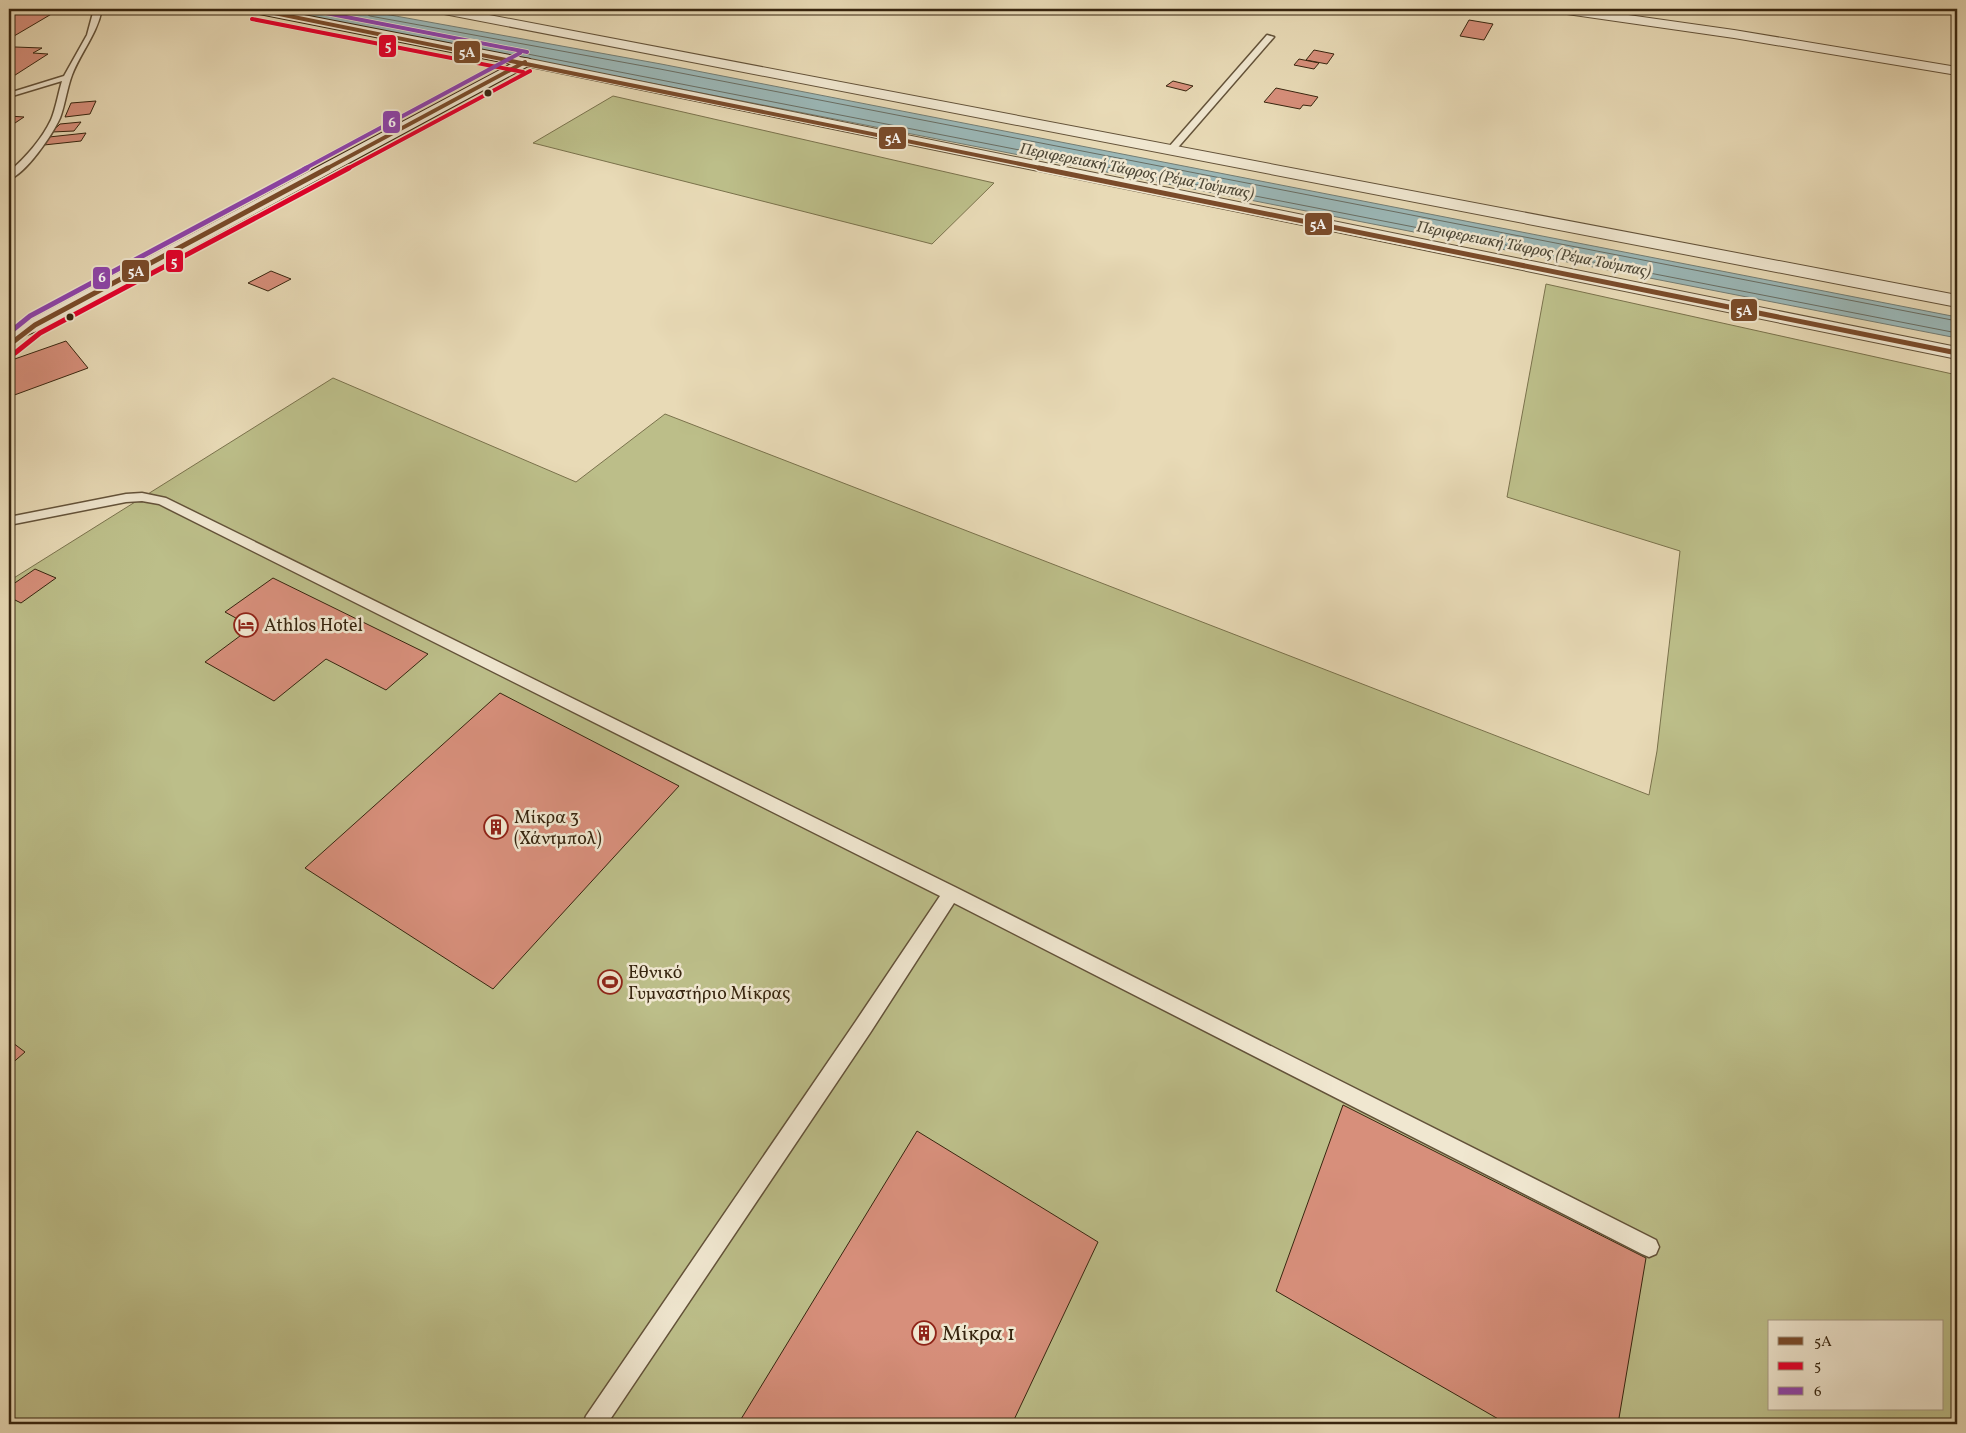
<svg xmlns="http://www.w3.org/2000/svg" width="1966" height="1433" viewBox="0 0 1966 1433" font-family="Vollkorn,serif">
  <rect width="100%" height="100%" fill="#e8dab6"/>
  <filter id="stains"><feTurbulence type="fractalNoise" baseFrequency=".004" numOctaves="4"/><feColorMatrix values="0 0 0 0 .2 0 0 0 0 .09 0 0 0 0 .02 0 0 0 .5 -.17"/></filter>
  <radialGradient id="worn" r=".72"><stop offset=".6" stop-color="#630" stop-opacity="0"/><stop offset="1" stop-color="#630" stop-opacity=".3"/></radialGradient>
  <g fill="#bcbe89" stroke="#7a724c" fill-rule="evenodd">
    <polygon points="613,96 994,183 932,244 533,143"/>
    <path d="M 1546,284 L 1957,375 L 1957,1424 L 9,1424 L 9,581 L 333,378 L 576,482 L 665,414 L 1649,795 L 1657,751 L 1680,551 L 1507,497 ZM 1770,1322 L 1942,1322 L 1942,1409 L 1770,1409 Z"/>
  </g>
  <polygon fill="#9bb8b8" stroke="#737d74" points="271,9 357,9 661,64 1957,317 1957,338"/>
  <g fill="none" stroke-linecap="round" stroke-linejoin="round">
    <g stroke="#696e64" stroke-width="1">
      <polyline points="297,9 1957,333"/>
      <polyline points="365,9 365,13 370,16 660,69 1957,321"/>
    </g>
  </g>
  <g fill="#d78f7b" stroke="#37250f">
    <polygon points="17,9 60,9 9,39 9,13"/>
    <polygon points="1469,20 1493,24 1484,40 1460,36"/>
    <polygon points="15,47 42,48 33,53 48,54 9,79 9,51"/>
    <polygon points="1314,50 1334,54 1327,64 1306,60"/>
    <polygon points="1299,59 1319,63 1314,69 1294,65"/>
    <polygon points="1173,81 1193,86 1186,91 1166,86"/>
    <polygon points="1276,88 1318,97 1311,106 1303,105 1300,109 1264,102"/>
    <polygon points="96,101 90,114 65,117 71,103"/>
    <polygon points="9,116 24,117 9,127"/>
    <polygon points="81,122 74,131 52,132 60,124"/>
    <polygon points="86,133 81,141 44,145 49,137"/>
    <polygon points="271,271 291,279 268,291 248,283"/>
    <polygon points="66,341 88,368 9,397 9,361"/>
    <polygon points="35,569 56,578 21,603 9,597 9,587"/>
    <polygon points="273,578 428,654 386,690 326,659 274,701 205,662 252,627 225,612"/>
    <polygon points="500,693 679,786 493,989 305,868"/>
    <polygon points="9,1040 25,1052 9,1066"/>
    <polygon points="1343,1105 1646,1258 1618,1424 1507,1424 1276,1291"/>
    <polygon points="917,1131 1098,1242 1012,1424 738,1424"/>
  </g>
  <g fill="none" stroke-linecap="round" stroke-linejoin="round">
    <g stroke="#635239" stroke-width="3">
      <g id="service">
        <path d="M 94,9 L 102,9 C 97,34 81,52 72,75 C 67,88 65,105 60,118 C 53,134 25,175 9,179 L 9,172 C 25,158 42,139 51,120 C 56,108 58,94 62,81 L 9,97 L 9,93 L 64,76 L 87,35 Z"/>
        <polygon points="1267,35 1274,37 1174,152 1168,152 1168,148"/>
        <polygon points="142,493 166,498 957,888 1656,1240 1659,1247 1656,1254 1649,1257 1642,1254 954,903 870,1033 607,1424 583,1424 586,1416 856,1021 940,896 159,504 142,501 126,502 9,525 9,517 126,494"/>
      </g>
    </g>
    <g stroke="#635239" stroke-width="2">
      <g id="minor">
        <polygon points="433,9 458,9 1957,295 1957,307 439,13 434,12"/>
        <polygon points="1554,9 1586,9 1734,30 1957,67 1957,75 1734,38 1560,13 1555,12"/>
        <polygon points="525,58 1957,347 1957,359 520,65 518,62 520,59"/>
      </g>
    </g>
    <g stroke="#37250f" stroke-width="2">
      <polygon id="secondary" points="248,9 273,9 525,58 530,59 532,62 530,65 42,329 9,342 9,329 28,321 511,64 254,13 249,12"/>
    </g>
    <use href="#service" fill="#f0e7d0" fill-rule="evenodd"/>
    <use href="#minor" fill="#f0e7d0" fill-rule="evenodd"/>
    <use href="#secondary" fill="#f0e7d0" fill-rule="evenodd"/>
    <g stroke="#f0e7d0" stroke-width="5.5">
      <g id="bus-1-far1">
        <polyline points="254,9 1045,169"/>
        <polyline points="326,169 525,62"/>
      </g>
    </g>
    <g stroke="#f0e7d0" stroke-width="8">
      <g id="bus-1">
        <polyline points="1039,168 1957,353"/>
        <polyline points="9,345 35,325 328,168"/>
      </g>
    </g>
    <g stroke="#f0e7d0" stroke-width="5.5">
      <g id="bus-2-far1">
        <polyline points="252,19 523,72"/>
        <polyline points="347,169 530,71"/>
      </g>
    </g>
    <g stroke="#f0e7d0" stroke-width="8">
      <polyline id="bus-2" points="15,353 40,333 349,168"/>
    </g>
    <g stroke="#f0e7d0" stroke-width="5.5">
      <g id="bus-3-far1">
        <polyline points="305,9 527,52"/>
        <polyline points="304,169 520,53"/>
      </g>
    </g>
    <g stroke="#f0e7d0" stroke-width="8">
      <polyline id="bus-3" points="9,333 30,316 307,168"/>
    </g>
    <use href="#bus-1-far1" stroke="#7a4b2a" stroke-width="4"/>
    <use href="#bus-1" stroke="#7a4b2a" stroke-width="5"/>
    <use href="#bus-2-far1" stroke="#e4002b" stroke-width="4"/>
    <use href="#bus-2" stroke="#e4002b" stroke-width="5"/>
    <use href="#bus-3-far1" stroke="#8e44ad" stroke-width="4"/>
    <use href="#bus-3" stroke="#8e44ad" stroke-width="5"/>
  </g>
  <defs>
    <g id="hotel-ring" transform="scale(1.25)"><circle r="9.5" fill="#f0e7d0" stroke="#8f2418" stroke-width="1.5"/><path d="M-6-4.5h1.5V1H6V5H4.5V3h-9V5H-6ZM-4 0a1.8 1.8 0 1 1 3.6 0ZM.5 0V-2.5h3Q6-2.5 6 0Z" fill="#8f2418"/></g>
    <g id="building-ring" transform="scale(1.25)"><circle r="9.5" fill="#f0e7d0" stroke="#8f2418" stroke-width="1.5"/><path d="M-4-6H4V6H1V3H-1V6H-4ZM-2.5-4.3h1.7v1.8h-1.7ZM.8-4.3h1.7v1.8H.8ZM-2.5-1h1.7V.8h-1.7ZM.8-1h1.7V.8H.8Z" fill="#8f2418"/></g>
    <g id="stadium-ring" transform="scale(1.25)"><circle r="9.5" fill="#f0e7d0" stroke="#8f2418" stroke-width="1.5"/><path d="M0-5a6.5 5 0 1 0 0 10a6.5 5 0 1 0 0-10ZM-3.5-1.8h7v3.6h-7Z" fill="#8f2418"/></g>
  </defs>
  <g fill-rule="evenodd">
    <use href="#hotel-ring" x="246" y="625"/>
    <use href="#building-ring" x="496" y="827"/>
    <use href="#stadium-ring" x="610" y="982"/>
    <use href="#building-ring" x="924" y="1333"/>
  </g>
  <g fill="#37250f" stroke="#f0e7d0" stroke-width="2">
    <circle cx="488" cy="93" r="4.5"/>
    <circle cx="70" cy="317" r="4.5"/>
  </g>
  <g text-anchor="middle" stroke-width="5" stroke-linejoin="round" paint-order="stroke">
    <g font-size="16" font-style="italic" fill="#504a39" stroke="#f0e7d0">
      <text transform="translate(1137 170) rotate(11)" y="6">Περιφερειακή Τάφρος (Ρέμα Τούμπας)</text>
      <text transform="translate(1534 248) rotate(11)" y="6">Περιφερειακή Τάφρος (Ρέμα Τούμπας)</text>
    </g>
    <g font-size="18" fill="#37250f" stroke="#f0e7d0" text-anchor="start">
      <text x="264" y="631">Athlos Hotel</text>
      <text x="514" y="823">Μίκρα 3<tspan x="514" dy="21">(Χάντμπολ)</tspan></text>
      <text x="628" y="978">Εθνικό<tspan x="628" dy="21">Γυμναστήριο Μίκρας</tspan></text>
    </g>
    <g font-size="21" fill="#37250f" stroke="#f0e7d0" text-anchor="start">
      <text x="942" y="1340">Μίκρα 1</text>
    </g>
  </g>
  <g stroke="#f0e7d0" stroke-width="2">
    <rect x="378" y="34" width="19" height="24" rx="5" fill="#e4002b"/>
    <rect x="453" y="40" width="28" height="24" rx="5" fill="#7a4b2a"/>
    <rect x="382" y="110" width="19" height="24" rx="5" fill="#8e44ad"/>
    <rect x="878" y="126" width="29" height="24" rx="5" fill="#7a4b2a"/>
    <rect x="1304" y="212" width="29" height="24" rx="5" fill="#7a4b2a"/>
    <rect x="165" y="249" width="19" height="24" rx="5" fill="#e4002b"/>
    <rect x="121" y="259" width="29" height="24" rx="5" fill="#7a4b2a"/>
    <rect x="92" y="266" width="19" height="24" rx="5" fill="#8e44ad"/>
    <rect x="1730" y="298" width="28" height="24" rx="5" fill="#7a4b2a"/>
  </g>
  <g font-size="14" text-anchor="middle" font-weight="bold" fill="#fff">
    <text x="388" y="50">5</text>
    <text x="467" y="57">5Α</text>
    <text x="392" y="127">6</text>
    <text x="893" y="143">5Α</text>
    <text x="1318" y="229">5Α</text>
    <text x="174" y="266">5</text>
    <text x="136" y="276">5Α</text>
    <text x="102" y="282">6</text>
    <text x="1744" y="315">5Α</text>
  </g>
  <rect width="1966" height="1433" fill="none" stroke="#e8dab6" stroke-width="30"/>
  <rect x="10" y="10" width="1946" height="1413" fill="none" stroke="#37250f" stroke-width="2.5"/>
  <rect x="15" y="15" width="1936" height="1403" fill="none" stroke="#37250f"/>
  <rect x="1768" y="1320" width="175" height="90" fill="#f0e7d0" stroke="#a69983"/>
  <rect x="1778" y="1337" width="25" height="8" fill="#7a4b2a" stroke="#a69983"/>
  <text x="1814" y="1346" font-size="15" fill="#37250f">5Α</text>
  <rect x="1778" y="1362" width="25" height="8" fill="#e4002b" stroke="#a69983"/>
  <text x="1814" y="1370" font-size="15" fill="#37250f">5</text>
  <rect x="1778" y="1387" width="25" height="8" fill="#8e44ad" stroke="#a69983"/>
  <text x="1814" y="1396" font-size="15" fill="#37250f">6</text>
  <rect width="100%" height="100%" filter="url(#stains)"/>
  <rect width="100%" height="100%" fill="url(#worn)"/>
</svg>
